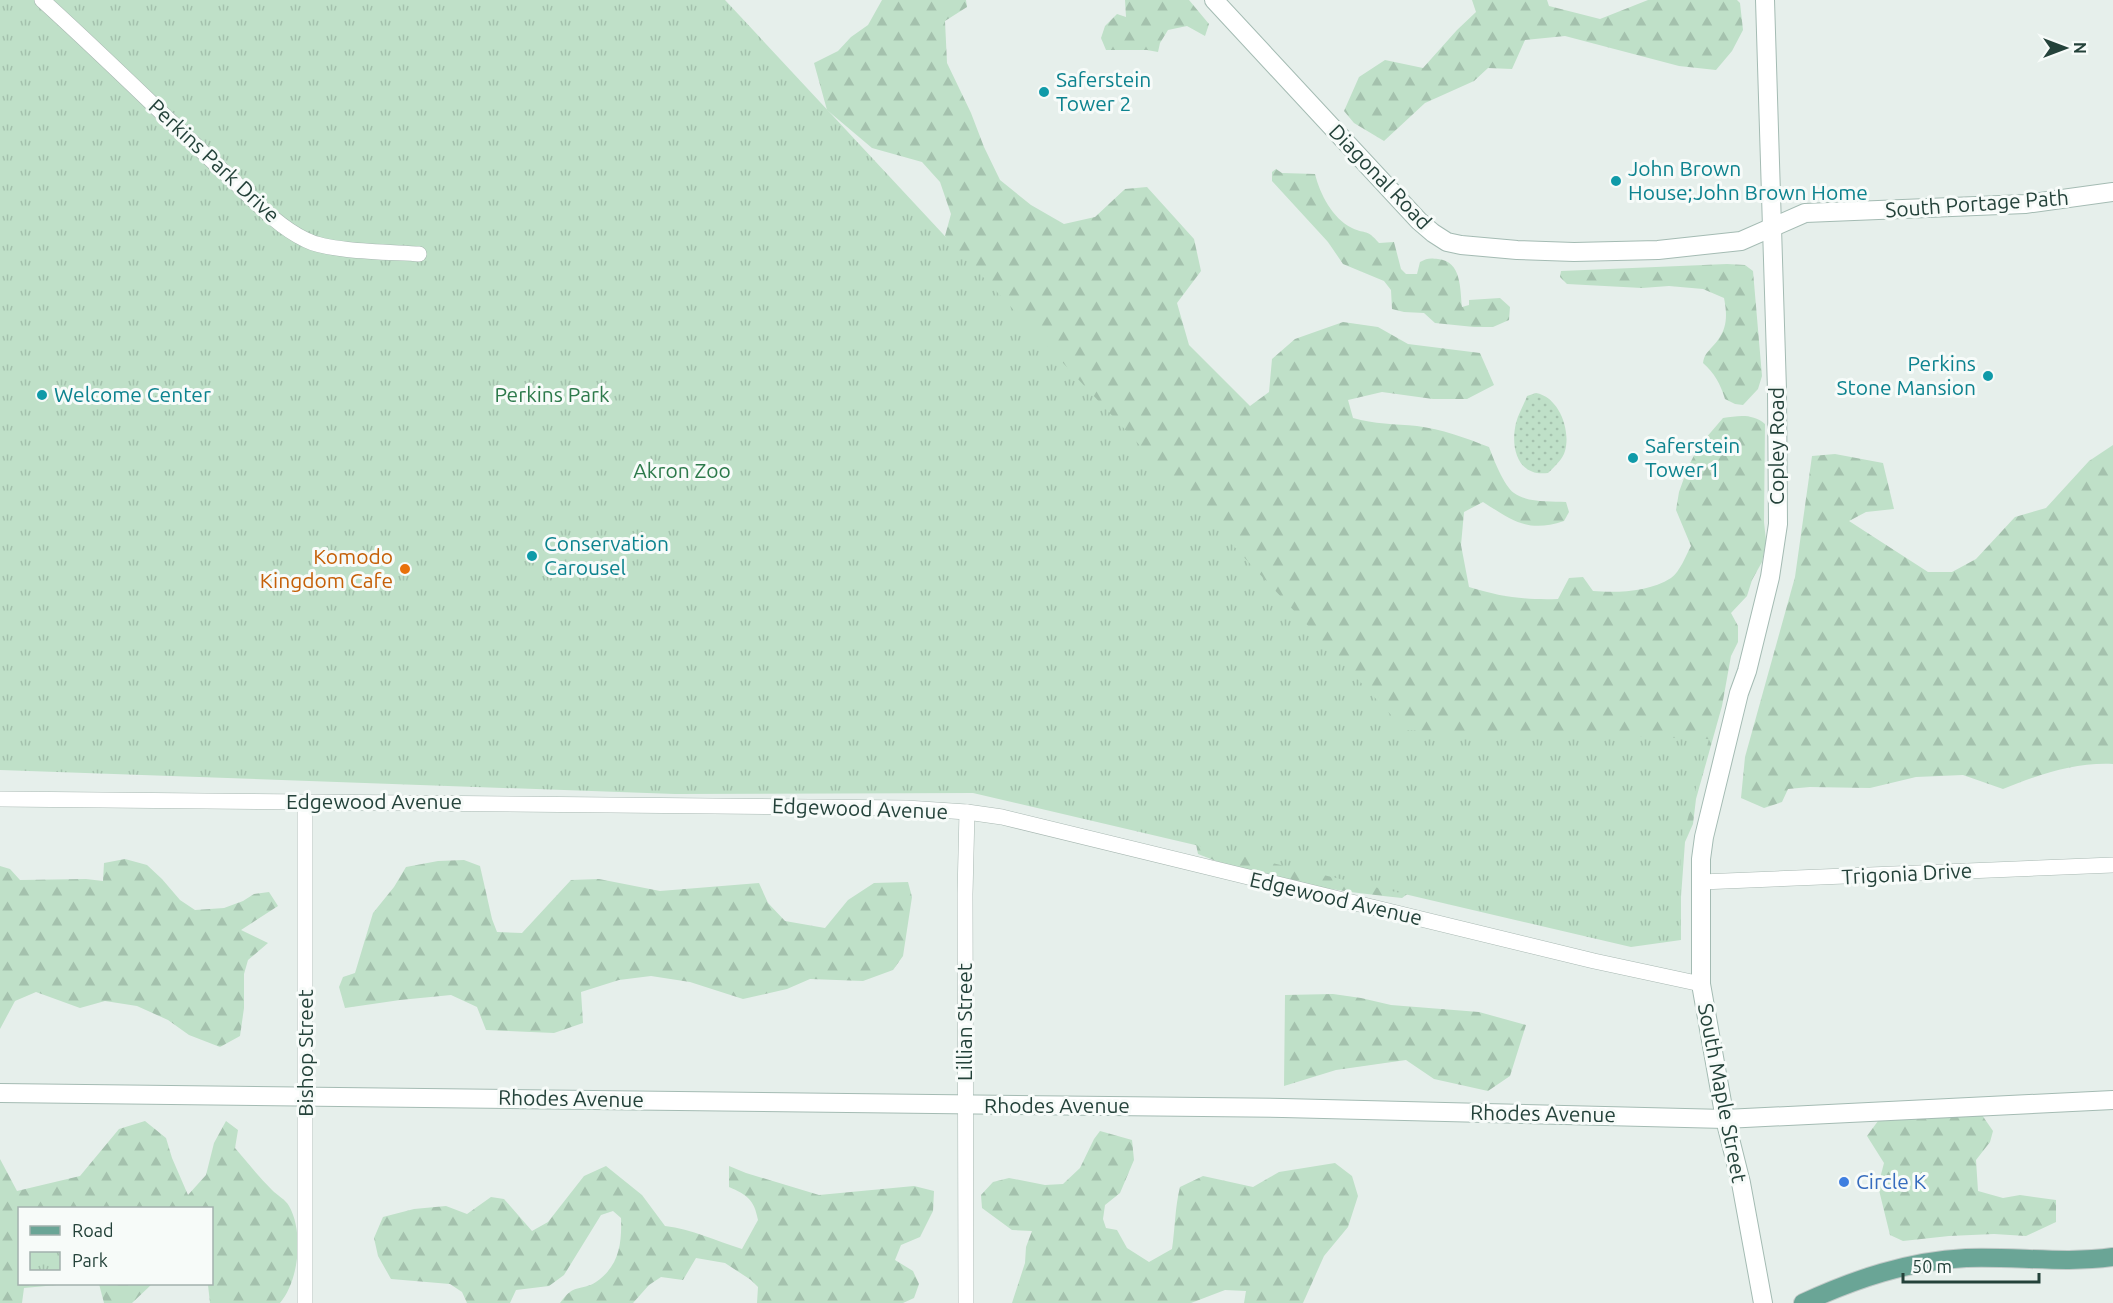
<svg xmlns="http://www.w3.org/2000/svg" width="2113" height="1303" viewBox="0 0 2113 1303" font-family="Ubuntu,sans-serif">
  <defs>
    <pattern id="grass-dots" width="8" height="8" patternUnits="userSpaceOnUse" patternTransform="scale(1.5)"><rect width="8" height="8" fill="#bfe0c8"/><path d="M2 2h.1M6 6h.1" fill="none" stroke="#a4c1ad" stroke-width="1.8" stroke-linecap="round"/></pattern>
    <pattern id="forest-firs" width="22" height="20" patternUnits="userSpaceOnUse" patternTransform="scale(1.5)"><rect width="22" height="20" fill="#bfe0c8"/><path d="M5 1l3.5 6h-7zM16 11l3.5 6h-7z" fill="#a4c1ad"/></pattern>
    <pattern id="park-tufts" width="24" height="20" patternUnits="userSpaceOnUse" patternTransform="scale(1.5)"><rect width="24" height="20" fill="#bfe0c8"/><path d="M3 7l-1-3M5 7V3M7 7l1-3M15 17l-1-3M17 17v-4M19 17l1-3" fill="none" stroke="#a4c1ad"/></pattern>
  </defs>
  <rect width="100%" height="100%" fill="#e6efeb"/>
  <path fill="url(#grass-dots)" d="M 1536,393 C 1559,397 1571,430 1565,451 C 1563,459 1554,467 1548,473 C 1518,477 1510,448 1516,423 C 1518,414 1524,405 1527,396 Z"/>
  <g fill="url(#forest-firs)">
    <path d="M 882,0 L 966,0 L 967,7 L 945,21 L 947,63 L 971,113 L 984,147 L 1000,180 L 1031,205 L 1064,224 L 1095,217 L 1125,189 L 1147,187 L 1194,239 L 1201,271 L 1177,303 L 1189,345 L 1250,406 L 1269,392 L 1272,359 L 1295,339 L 1343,322 L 1378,327 L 1408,344 L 1480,353 L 1494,385 L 1467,399 L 1433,399 L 1382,392 L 1348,400 L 1353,418 C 1374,424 1395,424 1417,426 C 1441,429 1466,438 1489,447 C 1493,458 1504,486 1514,493 C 1528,503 1550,501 1566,502 L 1569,512 L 1564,521 C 1528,533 1513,521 1483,502 L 1464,512 L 1461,545 L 1469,587 C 1501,597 1525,600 1558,599 L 1569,578 L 1583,577 L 1593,591 C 1617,593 1649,592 1671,578 C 1680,572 1686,555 1691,546 L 1676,510 L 1679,492 L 1688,467 L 1699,446 L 1723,418 C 1738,416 1752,413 1765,424 L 1764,522 L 1766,541 L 1762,562 L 1752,580 L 1747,596 L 1731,613 L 1738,626 L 1738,642 L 1731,656 L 1722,706 L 1696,799 L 1693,824 L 1685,842 L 1681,897 L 1421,884 L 1402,898 C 1334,891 1261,880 1198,854 L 1191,819 L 985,294 L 945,236 L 951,214 L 940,182 L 922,162 L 872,148 L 827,110 L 814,63 L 838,51 L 851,37 L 868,25 Z"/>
    <polygon points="1125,0 1189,0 1209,24 1205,36 1187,26 1168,30 1160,43 1158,52 1147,50 1106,50 1101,38 1105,26 1117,14 1126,17"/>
    <polygon points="1472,0 1547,0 1549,6 1600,19 1648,0 1737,0 1740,3 1743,30 1732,51 1716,70 1679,66 1565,36 1525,40 1512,69 1488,68 1474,81 1425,103 1384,141 1354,123 1344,111 1359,77 1385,60 1423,68 1457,30 1476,12"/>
    <path d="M 1276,169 L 1282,173 L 1315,174 C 1320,194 1332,218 1352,228 C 1367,235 1366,228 1379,243 L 1394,242 L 1401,269 L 1406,274 L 1417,274 L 1420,262 C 1427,258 1430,258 1438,259 C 1462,261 1460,290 1462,307 L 1469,305 L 1469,300 L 1500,298 L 1510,307 L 1509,320 L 1493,327 L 1474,327 L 1435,323 L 1424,313 L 1404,312 L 1392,309 L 1391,290 L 1384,281 L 1343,264 L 1328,242 L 1272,181 L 1272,172 Z"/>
    <path d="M 1727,264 L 1745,265 L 1753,271 L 1762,376 L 1758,389 L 1743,405 L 1735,404 L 1725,399 C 1720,383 1715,374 1703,363 C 1704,355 1707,353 1712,347 C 1727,332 1728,318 1724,298 L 1703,289 L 1669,286 L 1642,288 L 1567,284 L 1560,277 L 1561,271 Z"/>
    <path d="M 2113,445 L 2113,764 C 2076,762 2037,775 2003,789 L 1963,775 L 1916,777 L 1870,788 L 1810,787 L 1788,789 L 1782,802 L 1764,808 L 1741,798 L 1745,757 L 1795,577 L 1812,456 L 1835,454 L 1883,463 L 1894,509 L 1866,512 L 1849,521 L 1928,572 L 1952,572 L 1976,559 L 2015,517 L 2046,508 L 2089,461 Z"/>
    <polygon points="125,859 147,865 162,879 180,900 195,910 224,908 243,901 254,894 269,892 278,906 241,930 268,943 248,960 244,974 244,1008 240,1036 220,1047 189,1035 168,1020 137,1006 105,1001 80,1008 36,992 15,1001 0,1029 0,866 10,869 20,880 86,879 103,881 104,863"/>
    <polygon points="464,860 480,866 492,919 497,932 522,933 571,880 599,879 660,891 759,883 768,903 785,921 825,928 848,900 874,883 908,882 912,897 903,956 893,970 863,981 810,979 787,989 743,999 690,982 651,976 619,980 581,992 583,1023 554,1033 486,1030 477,1007 451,995 400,1000 345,1008 339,987 343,977 355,973 373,913 394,887 406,867 438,861"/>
    <polygon points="1333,994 1361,998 1391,1005 1479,1012 1526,1025 1510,1076 1488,1091 1434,1079 1406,1060 1336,1070 1284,1086 1285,995"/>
    <polygon points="1982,1115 1993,1131 1990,1142 1976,1160 1978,1191 2003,1198 2020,1195 2056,1200 2056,1222 2026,1236 1994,1234 1949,1236 1903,1241 1890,1235 1878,1186 1884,1163 1867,1136 1878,1121"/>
    <path d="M 145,1121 L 166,1138 L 172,1158 L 188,1195 L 206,1175 L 214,1143 L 226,1121 L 238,1130 L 235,1148 C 247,1162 259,1177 272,1190 C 277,1195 286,1200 289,1206 C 304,1232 299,1281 280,1303 L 210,1303 L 208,1285 L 212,1284 L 212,1208 L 20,1208 L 20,1284 L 68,1284 L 24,1288 L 22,1303 L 0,1303 L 0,1159 L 17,1191 L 80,1176 L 119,1129 Z"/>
    <path d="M 1100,1131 L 1132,1140 L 1134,1160 L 1120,1193 L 1105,1205 L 1103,1219 L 1106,1228 L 1117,1230 L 1127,1248 L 1149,1262 L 1172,1249 C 1175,1228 1175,1207 1180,1187 L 1203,1176 L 1253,1187 L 1279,1172 L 1335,1163 L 1352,1176 L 1358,1196 L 1348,1227 L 1324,1256 L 1303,1303 L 1244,1303 L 1246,1291 L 1225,1290 L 1191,1303 L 1012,1303 L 1025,1263 L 1026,1247 L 1032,1231 L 1012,1230 L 982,1208 L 981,1195 L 993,1182 L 1009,1178 L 1045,1185 L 1063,1184 L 1080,1168 L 1094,1139 Z"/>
    <path d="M 606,1166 L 642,1195 L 665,1226 C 692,1229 716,1241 742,1249 L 758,1220 C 754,1199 747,1195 729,1187 L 729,1166 L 746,1173 L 819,1195 L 914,1186 L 934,1191 L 933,1211 L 920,1237 L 901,1245 L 895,1260 L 913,1271 L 919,1284 L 914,1298 L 903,1303 L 757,1303 L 758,1287 L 751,1280 L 725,1263 L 696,1258 L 683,1280 L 661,1277 L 649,1285 L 633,1303 L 560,1303 C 575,1282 580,1292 596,1282 C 619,1266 622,1244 621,1218 L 613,1211 L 601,1215 L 564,1275 L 549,1286 L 516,1290 L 510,1303 L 467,1303 L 462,1292 L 450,1284 L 391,1279 L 378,1256 L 374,1238 L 383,1217 L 414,1209 L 446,1206 L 467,1214 L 491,1197 L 504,1199 L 532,1231 L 548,1222 L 584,1176 Z"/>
    <polygon points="99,1284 152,1284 132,1303 104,1303"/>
  </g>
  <polygon fill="url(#park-tufts)" points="0,0 725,0 1405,730 1709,739 1681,844 1681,940 1631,947 973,793 675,794 0,770"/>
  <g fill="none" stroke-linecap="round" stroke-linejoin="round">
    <g stroke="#a8b8b2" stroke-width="16">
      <g id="street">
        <path d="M 42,0 C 105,57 164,116 225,173 C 250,196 275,225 306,240 C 329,252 392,252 419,254"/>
        <polyline points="0,799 906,808 967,812 1002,817 1594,961 1701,984"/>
        <polyline points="305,803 305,1303"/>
        <polyline points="1701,882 2113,865"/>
        <polyline points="966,1303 965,894 967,812"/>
      </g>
    </g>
    <g stroke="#a4bbb3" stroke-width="20">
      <g id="secondary">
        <polyline points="1214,0 1419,221 1433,233 1447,242 1461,245 1517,250 1574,252 1658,250 1741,241 1805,213 2025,204 2113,192"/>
        <polyline points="0,1093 1283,1108 1725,1119 2113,1100"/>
        <polyline points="1763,1303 1741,1183 1725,1119 1701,984 1701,859 1704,837 1739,693 1747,671 1770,577 1778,524 1777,390 1765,0"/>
      </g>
    </g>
    <g stroke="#c2cac8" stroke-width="20">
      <path id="primary" d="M 1803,1303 C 1855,1279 1908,1261 1966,1258 C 2014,1256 2065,1264 2113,1257"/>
    </g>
    <use href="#street" stroke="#fff" stroke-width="15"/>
    <use href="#secondary" stroke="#fff" stroke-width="18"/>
    <use href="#primary" stroke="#6aa596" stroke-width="18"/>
  </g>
  <g fill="#0f9aa8" stroke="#f7fbf9" stroke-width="2">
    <circle cx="1044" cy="92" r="6"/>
    <circle cx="1616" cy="181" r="6"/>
    <circle cx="1988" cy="376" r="6"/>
    <circle cx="42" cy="395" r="6"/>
    <circle cx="1633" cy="458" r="6"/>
    <circle cx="532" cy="556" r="6"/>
  </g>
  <circle fill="#e8710a" stroke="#f7fbf9" stroke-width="2" cx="405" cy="569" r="6"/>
  <circle fill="#3f7fe0" stroke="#f7fbf9" stroke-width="2" cx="1844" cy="1182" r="6"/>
  <g text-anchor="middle" stroke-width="6" stroke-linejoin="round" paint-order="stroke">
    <g font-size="21" fill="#0d838f" stroke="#f7fbf9" text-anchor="start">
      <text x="1056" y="87">Saferstein<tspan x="1056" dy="24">Tower 2</tspan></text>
      <text x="1628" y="176">John Brown<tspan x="1628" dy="24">House;John Brown Home</tspan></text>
      <text x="1976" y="371" text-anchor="end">Perkins<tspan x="1976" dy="24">Stone Mansion</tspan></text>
      <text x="54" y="402">Welcome Center</text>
      <text x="1645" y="453">Saferstein<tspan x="1645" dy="24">Tower 1</tspan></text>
      <text x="544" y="551">Conservation<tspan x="544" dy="24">Carousel</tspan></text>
    </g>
    <g font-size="21" fill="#24423a" stroke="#f7fbf9">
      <text transform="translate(214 161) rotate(43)" y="7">Perkins Park Drive</text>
      <text transform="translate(1380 177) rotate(46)" y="7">Diagonal Road</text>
      <text transform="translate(1977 204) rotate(-4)" y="7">South Portage Path</text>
      <text transform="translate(1777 446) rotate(-90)" y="7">Copley Road</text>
      <text x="374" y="809">Edgewood Avenue</text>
      <text transform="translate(860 809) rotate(2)" y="7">Edgewood Avenue</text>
      <text transform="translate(1907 874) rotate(-3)" y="7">Trigonia Drive</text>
      <text transform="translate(1336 899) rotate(13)" y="7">Edgewood Avenue</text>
      <text transform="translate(965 1022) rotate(-90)" y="7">Lillian Street</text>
      <text transform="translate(306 1053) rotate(-90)" y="7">Bishop Street</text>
      <text transform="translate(1722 1093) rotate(79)" y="7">South Maple Street</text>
      <text transform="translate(571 1099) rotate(1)" y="7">Rhodes Avenue</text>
      <text x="1057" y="1113">Rhodes Avenue</text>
      <text transform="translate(1543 1114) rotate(1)" y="7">Rhodes Avenue</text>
    </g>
    <g font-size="21" fill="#2d7a4b" stroke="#f7fbf9">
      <text x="552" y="402">Perkins Park</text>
      <text x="682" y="478">Akron Zoo</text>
    </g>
    <g font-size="21" fill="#c56008" stroke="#f7fbf9" text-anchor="end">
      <text x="393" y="564">Komodo<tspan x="393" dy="24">Kingdom Cafe</tspan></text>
    </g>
    <g font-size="21" fill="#366cbe" stroke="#f7fbf9" text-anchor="start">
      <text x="1856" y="1189">Circle K</text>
    </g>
  </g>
  <rect x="18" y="1207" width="195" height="78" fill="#f7fbf9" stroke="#a3b1ad" stroke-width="1.5"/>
  <rect x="30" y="1226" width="30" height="9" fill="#6aa596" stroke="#a3b1ad" stroke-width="1.5"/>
  <text x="72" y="1237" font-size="18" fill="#24423a">Road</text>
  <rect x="30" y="1252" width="30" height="18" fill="url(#park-tufts)" stroke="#a3b1ad" stroke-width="1.5"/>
  <text x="72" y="1267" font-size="18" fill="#24423a">Park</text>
  <g transform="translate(2065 48) rotate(90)" stroke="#f7fbf9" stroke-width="4.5" paint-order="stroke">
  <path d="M0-4.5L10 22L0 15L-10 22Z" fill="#24423a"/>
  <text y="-9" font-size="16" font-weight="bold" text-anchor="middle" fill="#24423a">N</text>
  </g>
  <path d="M1903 1273v9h136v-9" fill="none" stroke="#24423a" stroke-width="3"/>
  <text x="1912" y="1273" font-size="18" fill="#24423a" stroke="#f7fbf9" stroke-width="4.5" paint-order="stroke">50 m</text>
</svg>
